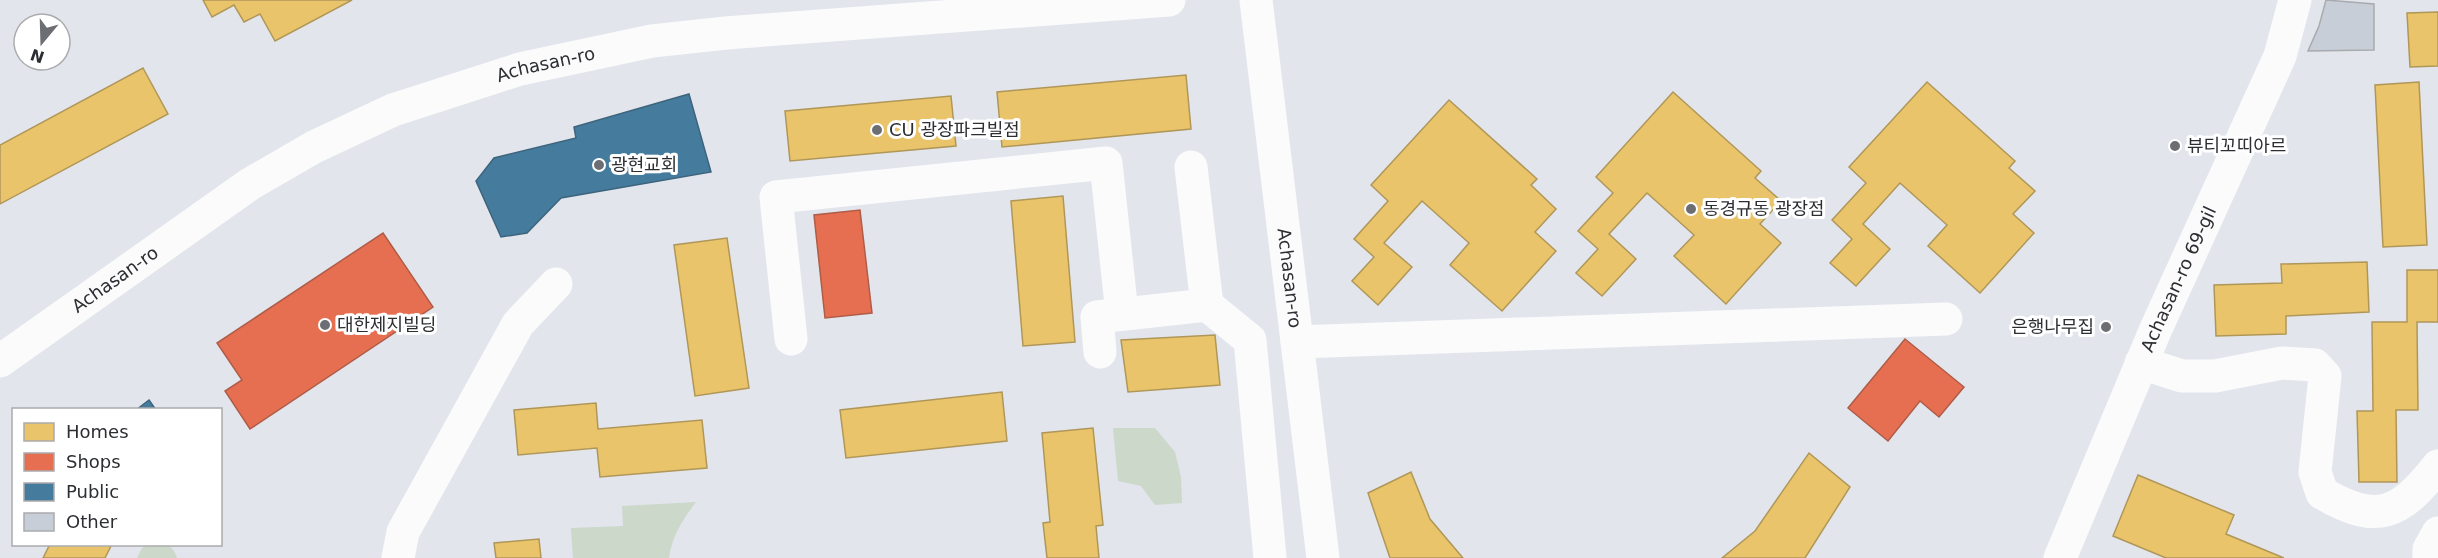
<svg xmlns="http://www.w3.org/2000/svg" width="2438" height="558" viewBox="0 0 2438 558" font-family="'DejaVu Sans','Noto Sans KR',sans-serif">
  <rect width="100%" height="100%" fill="#e2e6ec"/>
  <g fill="#cbd8ca">
    <polygon points="1113,428 1155,428 1175,452 1181,477 1182,503 1155,505 1141,486 1118,481"/>
    <path d="M 696,502 C 683,519 672,536 669,558 L 573,558 L 571,528 L 623,526 L 622,506 Z"/>
    <path d="M 147,545 C 162,544 172,542 177,558 L 137,558 L 142,548 Z"/>
  </g>
  <g fill="#e9c46a" stroke="#b09759" stroke-width="1.5">
    <polygon points="203,0 352,0 275,41 260,14 244,22 234,5 212,17"/>
    <polygon points="2438,12 2438,66 2410,67 2407,13"/>
    <polygon points="143,68 168,114 0,204 0,145"/>
    <polygon points="1186,75 1191,129 1002,147 997,92"/>
    <polygon points="1927,82 2015,161 2009,168 2035,191 2013,214 2034,233 1980,293 1928,246 1947,225 1900,183 1863,224 1890,249 1856,286 1830,263 1852,239 1832,220 1866,183 1849,167"/>
    <polygon points="2419,82 2427,245 2383,247 2375,85"/>
    <polygon points="1673,92 1761,171 1755,178 1781,201 1760,224 1781,243 1726,304 1674,256 1694,235 1647,193 1609,234 1636,259 1602,296 1576,273 1598,249 1578,231 1613,193 1596,177"/>
    <polygon points="951,96 956,146 790,161 785,111"/>
    <polygon points="1449,100 1537,179 1531,185 1556,209 1535,232 1556,251 1502,311 1450,265 1469,243 1422,201 1384,243 1412,267 1378,305 1352,281 1374,257 1354,239 1388,201 1371,185"/>
    <polygon points="1063,196 1075,342 1023,346 1011,201"/>
    <polygon points="727,238 749,388 695,396 674,245"/>
    <polygon points="2367,262 2369,312 2286,316 2286,334 2216,336 2214,285 2282,283 2281,264"/>
    <polygon points="2407,270 2438,270 2438,322 2417,322 2418,410 2396,410 2397,482 2359,482 2357,411 2373,411 2372,322 2407,322"/>
    <polygon points="1215,335 1220,385 1128,392 1121,340"/>
    <polygon points="1002,392 1007,441 846,458 840,410"/>
    <polygon points="596,403 598,429 702,420 707,468 600,477 597,448 518,455 514,410"/>
    <polygon points="1093,428 1103,525 1096,526 1099,558 1047,558 1043,523 1050,522 1042,433"/>
    <polygon points="1809,453 1850,487 1805,558 1722,558 1755,531"/>
    <polygon points="1411,472 1430,519 1463,558 1390,558 1368,493"/>
    <polygon points="2138,475 2234,515 2226,534 2284,558 2166,558 2113,536"/>
    <polygon points="539,539 541,558 496,558 494,543"/>
    <polygon points="50,544 112,544 105,558 43,558"/>
  </g>
  <g fill="#e76f51" stroke="#af5c48" stroke-width="1.5">
    <polygon points="860,210 872,313 825,318 814,215"/>
    <polygon points="383,233 433,307 250,429 225,391 242,380 217,343"/>
    <polygon points="1905,339 1964,387 1939,417 1920,401 1888,441 1848,408"/>
  </g>
  <g fill="#457b9d" stroke="#3e647d" stroke-width="1.5">
    <polygon points="689,94 711,172 561,198 527,233 501,237 476,181 494,158 576,138 574,127"/>
    <polygon points="149,400 156,410 136,410"/>
  </g>
  <polygon fill="#c8ced8" stroke="#a8aaae" stroke-width="1.5" points="2326,0 2374,4 2374,50 2308,51 2319,26"/>
  <g fill="none" stroke-linecap="round" stroke-linejoin="round">
    <g stroke="#fbfbfc" stroke-width="33">
      <path id="s1" d="M 1256,0 L 1323,558"/>
      <polyline points="1191,167 1207,305"/>
      <polyline points="791,339 776,197 1106,163 1122,314"/>
      <polyline points="1297,342 1946,319"/>
      <polyline points="1100,352 1097,317 1207,305 1250,340 1270,558"/>
      <path d="M 2141,363 L 2182,376 L 2215,376 L 2282,363 L 2315,365 L 2325,376 L 2315,472 L 2322,493 C 2378,526 2400,514 2438,466"/>
      <polyline points="398,558 403,532 518,324 556,284"/>
      <path id="s2" d="M 2060,558 L 2155,331 L 2280,56 L 2295,0"/>
      <polyline points="2429,558 2429,549 2438,533"/>
    </g>
    <path stroke="#fbfbfc" stroke-width="33" id="s3" d="M 0,361 L 250,184 L 314,147 L 393,110 L 520,69 L 652,41 L 726,33 L 1169,0"/>
  </g>
  <g fill="#6c6e73" stroke="#fff" stroke-width="2">
    <circle cx="877" cy="130" r="6"/>
    <circle cx="2175" cy="146" r="6"/>
    <circle cx="599" cy="165" r="6"/>
    <circle cx="1691" cy="209" r="6"/>
    <circle cx="325" cy="325" r="6"/>
    <circle cx="2106" cy="327" r="6"/>
  </g>
  <g text-anchor="middle" stroke-width="6" stroke-linejoin="round" paint-order="stroke">
    <g font-size="18" fill="#2c2e32" stroke="#fff">
      <text dy="6" stroke="none"><textPath href="#s3" startOffset="627">Achasan-ro</textPath></text>
      <text dy="6" stroke="none"><textPath href="#s3" startOffset="141">Achasan-ro</textPath></text>
      <text dy="6" stroke="none"><textPath href="#s1" startOffset="280">Achasan-ro</textPath></text>
      <text dy="6" stroke="none"><textPath href="#s2" startOffset="303">Achasan-ro 69-gil</textPath></text>
    </g>
    <g font-size="18" fill="#2c2e32" stroke="#fff" text-anchor="start">
      <text x="889" y="136">CU 광장파크빌점</text>
      <text x="2187" y="152">뷰티꼬띠아르</text>
      <text x="611" y="171">광현교회</text>
      <text x="1703" y="215">동경규동 광장점</text>
      <text x="337" y="331">대한제지빌딩</text>
      <text x="2094" y="333" text-anchor="end">은행나무집</text>
    </g>
  </g>
  <rect x="12" y="408" width="210" height="138" fill="#ffffff" stroke="#ababad" stroke-width="1.5"/>
  <rect x="24" y="423" width="30" height="18" fill="#e9c46a" stroke="#ababad" stroke-width="1.5"/>
  <text x="66" y="438" font-size="18" fill="#2c2e32">Homes</text>
  <rect x="24" y="453" width="30" height="18" fill="#e76f51" stroke="#ababad" stroke-width="1.5"/>
  <text x="66" y="468" font-size="18" fill="#2c2e32">Shops</text>
  <rect x="24" y="483" width="30" height="18" fill="#457b9d" stroke="#ababad" stroke-width="1.5"/>
  <text x="66" y="498" font-size="18" fill="#2c2e32">Public</text>
  <rect x="24" y="513" width="30" height="18" fill="#c8ced8" stroke="#ababad" stroke-width="1.5"/>
  <text x="66" y="528" font-size="18" fill="#2c2e32">Other</text>
  <g transform="translate(42 42) rotate(199)"><circle r="28" fill="#ffffff" stroke="#ababad" stroke-width="1.5"/>
  <path d="M0-4.5L10 22L0 15L-10 22Z" fill="#6c6e73"/>
  <text y="-9" font-size="16" font-weight="bold" text-anchor="middle" fill="#2c2e32">N</text>
  </g>
</svg>
